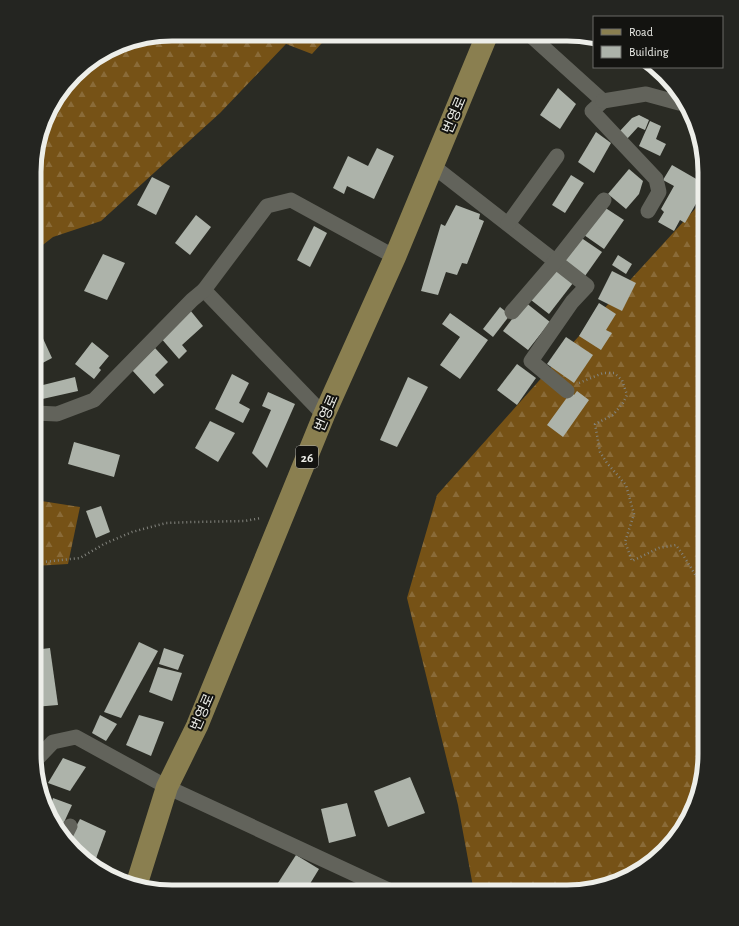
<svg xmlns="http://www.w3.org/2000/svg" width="739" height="926" viewBox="0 0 739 926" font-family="'Alegreya Sans','Noto Sans KR',sans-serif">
  <defs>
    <pattern id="forest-firs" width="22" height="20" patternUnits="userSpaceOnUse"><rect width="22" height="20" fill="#765216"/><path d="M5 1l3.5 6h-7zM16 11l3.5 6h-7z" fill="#8a6b38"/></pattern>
  </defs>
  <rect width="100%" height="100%" fill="#2a2b24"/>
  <g fill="url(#forest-firs)">
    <polygon points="172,34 330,34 312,54 286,44 220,113 101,221 53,237 35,251 35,154 52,103 81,68 128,41"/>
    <polygon points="705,198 705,763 682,830 636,874 575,892 474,892 458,805 407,598 437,495 579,336"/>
    <polygon points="35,500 80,507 68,564 34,566"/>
  </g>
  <g fill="#adb3aa">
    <polygon points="558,88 576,104 560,129 540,115"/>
    <polygon points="639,115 649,120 645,130 638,127 627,139 619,132 632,118"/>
    <polygon points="650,121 661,126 656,139 666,144 660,156 639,146"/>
    <polygon points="596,132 611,143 594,173 578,162"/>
    <polygon points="377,148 394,156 374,199 347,186 344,194 333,188 348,156 368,166"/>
    <polygon points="672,165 705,184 705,188 685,223 680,220 674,231 658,222 664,212 661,209 674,186 663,180"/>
    <polygon points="629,169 643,181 639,194 626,209 608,194"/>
    <polygon points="571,175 584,183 565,213 552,205"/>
    <polygon points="152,177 170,186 156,215 137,205"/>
    <polygon points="456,205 480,214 479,219 484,221 467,264 462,263 457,275 446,272 438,295 421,291 441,224 445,226"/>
    <polygon points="604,207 624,220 604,249 584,235"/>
    <polygon points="196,215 211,227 190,255 175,243"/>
    <polygon points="314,226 327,233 310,267 297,260"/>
    <polygon points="580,237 602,252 585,276 563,260"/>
    <polygon points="103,254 125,263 107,300 84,291"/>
    <polygon points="618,255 632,264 626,274 612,265"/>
    <polygon points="556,269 573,283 549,314 531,300"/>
    <polygon points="612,271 636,283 622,311 598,299"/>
    <polygon points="525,302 550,322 528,350 503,331"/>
    <polygon points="599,303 616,314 606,330 612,333 601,350 579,336"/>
    <polygon points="500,307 510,315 493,337 483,329"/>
    <polygon points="190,310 203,326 182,345 187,351 179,359 160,337"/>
    <polygon points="450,313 488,340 460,379 440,365 460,337 442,324"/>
    <polygon points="40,332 52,358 35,367 35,335"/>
    <polygon points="566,337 593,355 574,383 547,364"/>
    <polygon points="92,342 109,356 99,368 101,370 94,379 75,364"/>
    <polygon points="155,348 168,362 155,375 164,385 154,394 132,370"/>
    <polygon points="517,364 536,378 517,405 497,390"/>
    <polygon points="232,374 249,383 239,403 250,409 243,423 215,409"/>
    <polygon points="75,377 78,391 38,400 35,387"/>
    <polygon points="408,377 428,387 397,447 380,440"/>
    <polygon points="577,391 589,400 563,437 547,425 571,392 574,395"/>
    <polygon points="268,392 295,404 267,468 252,453 271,410 262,406"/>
    <polygon points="210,421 235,433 218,462 195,448"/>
    <polygon points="74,442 120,455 114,477 68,464"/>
    <polygon points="101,506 110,532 96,538 86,511"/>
    <polygon points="139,642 158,651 121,718 104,712"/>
    <polygon points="50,648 58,705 34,707 34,650"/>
    <polygon points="164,648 184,655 178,670 159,664"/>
    <polygon points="158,667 182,673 172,701 149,692"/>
    <polygon points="100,715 117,724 106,741 92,733"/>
    <polygon points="139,715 164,722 151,756 126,745"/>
    <polygon points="63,758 86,767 70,791 48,783"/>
    <polygon points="410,777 425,813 388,827 374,791"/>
    <polygon points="53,798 72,805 60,831 52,823 48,807 50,807"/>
    <polygon points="347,803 356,836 329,843 321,809"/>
    <polygon points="80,819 106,831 94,864 89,861 69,840"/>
    <polygon points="296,855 319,869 305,892 284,892 276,886"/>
    <polygon points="199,883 209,892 191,892"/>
  </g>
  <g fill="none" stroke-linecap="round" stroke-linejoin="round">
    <g stroke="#83847e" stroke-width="2.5" stroke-dasharray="1 3" stroke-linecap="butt">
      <polyline points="579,383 603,373 614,373 622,380 627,395 623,403 613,415 595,424 600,452 607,463 626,485 634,514 625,542 632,561 659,548 676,545 683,555 696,576 705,581"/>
      <polyline points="34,563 80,558 104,544 132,532 166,523 193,522 245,521 261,518"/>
    </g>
    <g stroke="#62635b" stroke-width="15">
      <polyline points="530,35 603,101 592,111 656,179 659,192 648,211"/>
      <polyline points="603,101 646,94 679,103"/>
      <polyline points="433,166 587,286 572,302 531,361 567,391"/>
      <polyline points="508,224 557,156"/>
      <polyline points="204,290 324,415"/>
      <polyline points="512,312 556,261 604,200"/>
      <polyline points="35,413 57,414 94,400 192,300 204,290 267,206 291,200 395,257"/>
      <polyline points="36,760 53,742 76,737 167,787 393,892"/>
      <polyline points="65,836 70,826"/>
    </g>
    <polyline stroke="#8a7f50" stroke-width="22" points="137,883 167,787 197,726 324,415 395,257 487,35"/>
  </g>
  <g text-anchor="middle" stroke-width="4" stroke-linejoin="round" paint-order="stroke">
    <rect fill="#131310" stroke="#acaca8" stroke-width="1" x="296" y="446" width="22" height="22" rx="3"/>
    <g font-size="13" font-weight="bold" fill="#edeee9">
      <text x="307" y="462">26</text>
    </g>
    <g font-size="14" fill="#edeee9" stroke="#131310">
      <text transform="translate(454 115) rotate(-67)" y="5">번영로</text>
      <text transform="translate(326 413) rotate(-67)" y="5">번영로</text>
      <text transform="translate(202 712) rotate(-67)" y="5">번영로</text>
    </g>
  </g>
  <path d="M0 0H739V926H0ZM172 41H567A131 131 0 0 1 698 172V754A131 131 0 0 1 567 885H172A131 131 0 0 1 41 754V172A131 131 0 0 1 172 41Z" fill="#242521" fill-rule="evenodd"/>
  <path fill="none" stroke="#edeee9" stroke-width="5" d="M172 41H567A131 131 0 0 1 698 172V754A131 131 0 0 1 567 885H172A131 131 0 0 1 41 754V172A131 131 0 0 1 172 41Z"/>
  <rect x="593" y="16" width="130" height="52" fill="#131310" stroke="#6a6b67"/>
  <rect x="601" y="29" width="20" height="6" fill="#8a7f50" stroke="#6a6b67"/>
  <text x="629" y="36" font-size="12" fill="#edeee9">Road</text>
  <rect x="601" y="46" width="20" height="12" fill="#adb3aa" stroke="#6a6b67"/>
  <text x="629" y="56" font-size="12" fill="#edeee9">Building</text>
</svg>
